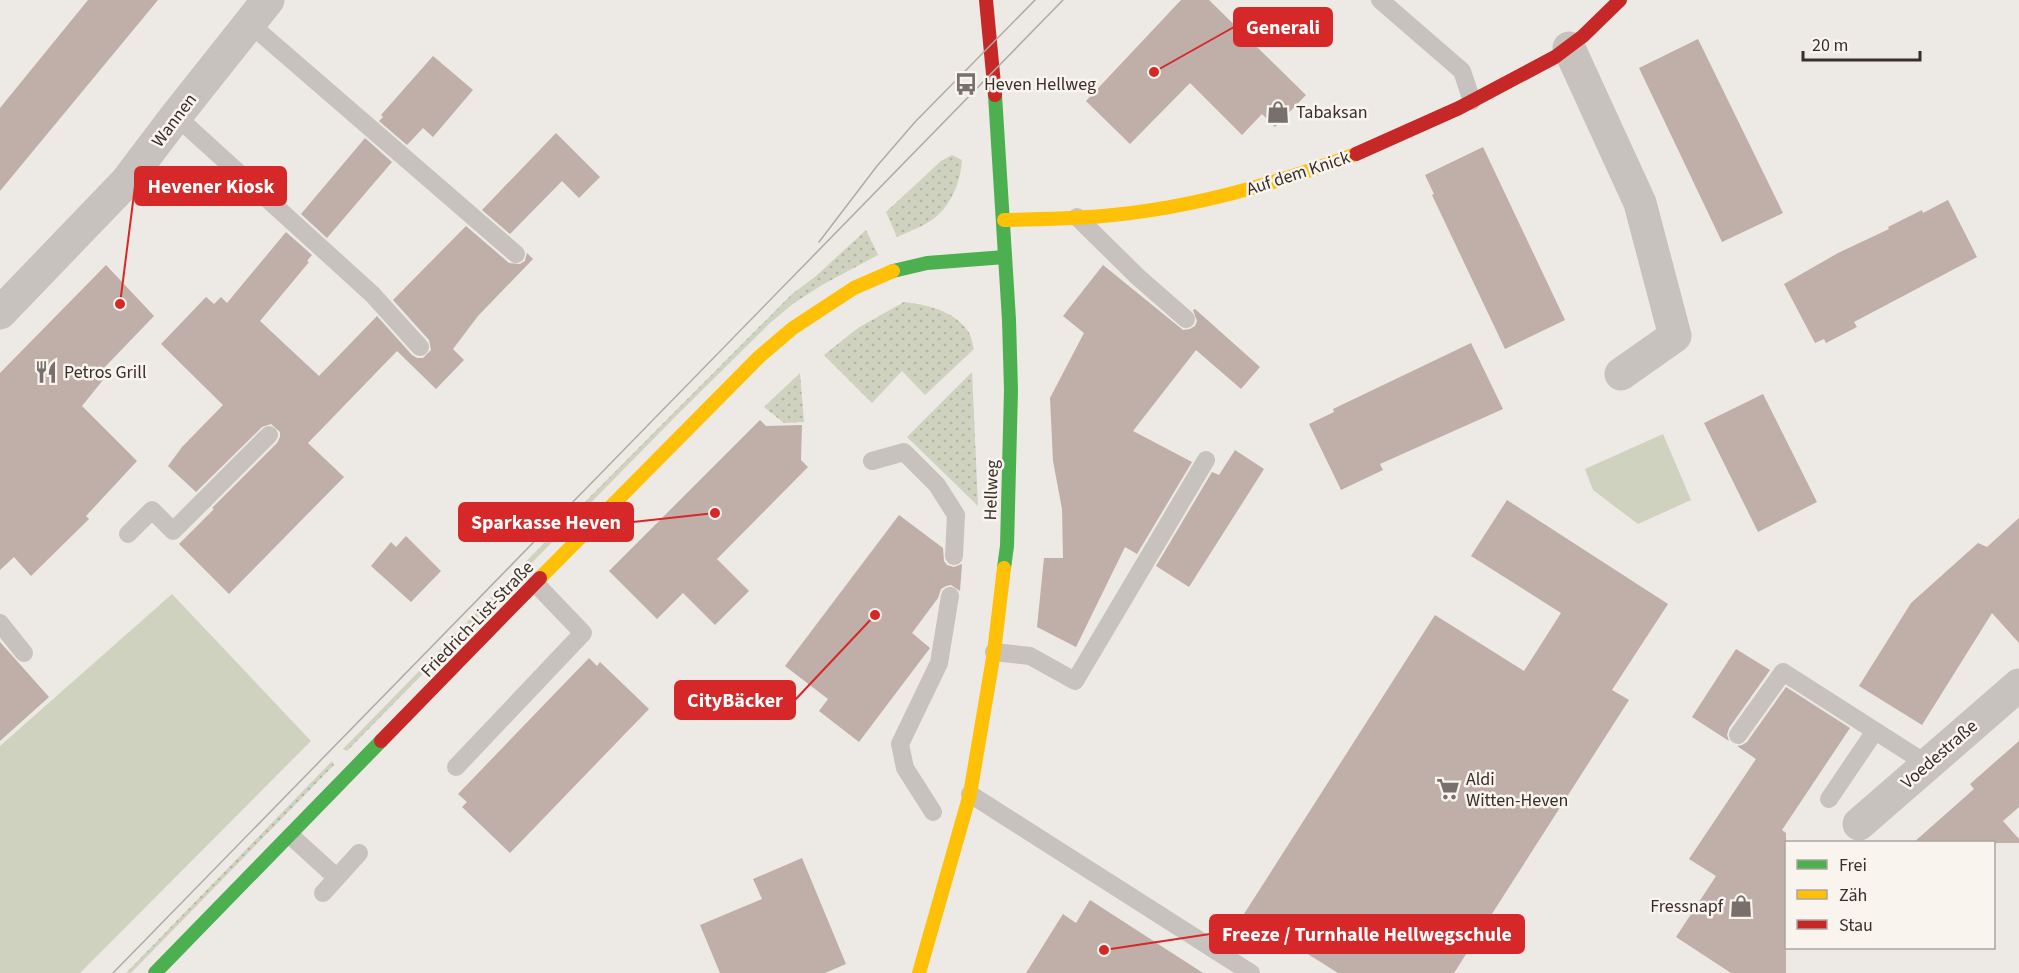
<svg xmlns="http://www.w3.org/2000/svg" width="2019" height="973" viewBox="0 0 2019 973" font-family="'Source Sans 3',sans-serif">
  <defs>
    <pattern id="grass-dots" width="8" height="8" patternUnits="userSpaceOnUse" patternTransform="scale(1.5)"><rect width="8" height="8" fill="#ced2bf"/><path d="M2 2h.1M6 6h.1" fill="none" stroke="#b2b5a4" stroke-width="1.8" stroke-linecap="round"/></pattern>
  </defs>
  <rect width="100%" height="100%" fill="#ede9e4"/>
  <g fill="url(#grass-dots)">
    <path d="M 952,155 L 962,160 C 961,179 953,201 938,215 C 928,225 910,231 897,237 L 886,212 L 941,161 Z"/>
    <polygon points="866,230 878,255 822,285 794,303 770,323 677,415 347,751 343,749 554,533 792,294 816,276"/>
    <path d="M 904,302 C 927,305 953,310 968,331 C 971,335 972,343 974,349 L 925,395 L 902,371 L 872,403 L 824,355 L 858,328 Z"/>
    <polygon points="972,372 978,506 907,437"/>
    <polygon points="800,373 804,422 784,423 764,407"/>
    <polygon points="332,761 334,765 131,973 126,973"/>
  </g>
  <g fill="#ced2bf">
    <polygon points="1663,434 1691,500 1638,524 1593,490 1585,469"/>
    <polygon points="172,594 311,741 80,973 0,973 0,746"/>
  </g>
  <g fill="#bfafa8">
    <polygon points="88,0 158,0 0,191 0,108"/>
    <polygon points="1181,0 1209,0 1306,95 1275,127 1262,114 1242,135 1190,83 1130,144 1086,101"/>
    <polygon points="1698,39 1783,213 1722,242 1639,68"/>
    <polygon points="433,56 473,90 433,137 423,128 407,145 379,121 383,117 381,115"/>
    <polygon points="556,133 600,177 579,198 562,181 510,234 482,210"/>
    <polygon points="365,138 392,162 327,238 301,214"/>
    <polygon points="1483,147 1565,320 1505,349 1432,195 1434,194 1425,175"/>
    <polygon points="1948,200 1977,257 1854,322 1857,327 1826,343 1824,339 1815,343 1784,284 1838,253 1889,229 1888,227 1922,210 1923,213"/>
    <polygon points="466,226 509,263 520,264 525,261 527,253 533,259 478,316 453,349 464,360 436,389 397,351 308,443 344,477 229,594 179,544 214,509 212,508 277,443 280,437 280,432 271,424 262,427 196,492 168,466 182,447 223,405 161,344 206,297 214,304 221,297 227,303 286,232 312,255 307,261 309,262 260,321 319,376 377,316 412,355 417,358 423,358 431,350 429,340 393,300"/>
    <polygon points="106,265 154,316 102,370 107,375 82,406 137,461 86,516 89,519 31,576 14,557 0,570 0,373"/>
    <polygon points="1103,265 1183,330 1190,329 1195,326 1197,321 1193,310 1195,309 1260,367 1241,389 1196,350 1133,431 1192,462 1137,554 1125,547 1076,647 1037,627 1044,558 1063,558 1062,509 1053,461 1050,398 1084,333 1063,316"/>
    <polygon points="1471,343 1503,409 1380,464 1383,470 1341,490 1309,424 1334,412 1333,409"/>
    <polygon points="1763,394 1817,502 1758,532 1704,423"/>
    <polygon points="760,420 766,426 802,425 801,460 808,467 717,559 749,591 715,625 683,593 657,619 609,571"/>
    <polygon points="1235,450 1264,469 1189,587 1156,566 1212,472 1219,475"/>
    <polygon points="1507,500 1668,604 1612,690 1629,700 1454,973 1338,973 1244,914 1435,615 1524,671 1561,613 1471,556"/>
    <polygon points="899,515 943,548 944,561 947,565 954,567 962,564 960,591 951,585 946,586 941,589 938,598 912,633 930,648 859,742 819,711 828,699 785,666"/>
    <polygon points="2019,518 2019,643 1992,613 1922,725 1859,686 1911,603 1978,543 1987,547"/>
    <polygon points="406,536 441,571 411,602 371,566 391,542 396,547"/>
    <polygon points="0,642 49,697 0,741"/>
    <polygon points="1736,649 1770,670 1729,728 1727,735 1729,741 1692,717"/>
    <polygon points="589,658 597,666 600,662 649,709 510,853 462,807 467,802 458,794"/>
    <polygon points="1786,687 1850,728 1782,830 1786,833 1786,973 1731,973 1676,937 1716,876 1689,859 1756,759 1737,746 1742,745 1747,742"/>
    <polygon points="2019,741 2019,807 2003,821 2019,839 2019,843 1913,843 1974,789 1970,784"/>
    <polygon points="802,858 846,964 825,973 720,973 700,925 762,899 753,879"/>
    <polygon points="1090,900 1203,973 1026,973 1063,914 1076,923"/>
  </g>
  <g fill="none" stroke-linecap="round" stroke-linejoin="round">
    <g stroke="#c7c2bd" stroke-width="18">
      <polyline points="1380,0 1462,71 1472,101"/>
      <polyline points="249,23 516,254"/>
      <polyline points="176,116 372,294 420,347"/>
      <polyline points="1077,217 1138,277 1186,319"/>
      <polyline points="872,461 904,452 937,485 956,515 954,556"/>
      <polyline points="128,534 152,510 173,531 269,435"/>
      <polyline points="0,623 24,653"/>
      <polyline points="994,652 1030,656 1075,681 1206,460"/>
      <polyline points="1738,735 1783,672 1927,764"/>
      <polyline points="456,767 583,633 536,584"/>
      <polyline points="970,794 1251,973"/>
      <polyline points="1829,799 1875,731"/>
      <polyline points="933,812 905,768 900,744 939,663 950,596"/>
      <polyline points="291,836 336,877"/>
      <polyline points="323,893 359,853"/>
    </g>
    <g stroke="#c7c2bd" stroke-width="33">
      <polyline points="1569,48 1640,203 1675,336 1621,374"/>
      <polyline points="0,313 126,182 176,116 268,0"/>
      <polyline points="1859,824 2019,685"/>
    </g>
    <g stroke="#4caf50" stroke-width="14">
      <polyline points="995,95 1009,320 1011,390 1007,546 1004,568"/>
      <polyline points="893,271 927,263 1005,257"/>
      <polyline points="155,973 381,741"/>
    </g>
    <g stroke="#ffc107" stroke-width="14">
      <path d="M 1004,220 C 1040,219 1077,219 1113,215 C 1197,207 1278,183 1356,154"/>
      <polyline points="540,578 759,357 793,328 854,288 893,271"/>
      <polyline points="919,973 970,794 994,652 1004,568"/>
    </g>
    <g stroke="#c62828" stroke-width="14">
      <polyline points="986,0 995,95"/>
      <polyline points="1356,154 1459,108 1555,57 1583,36 1620,0"/>
      <polyline points="381,741 540,578"/>
    </g>
    <g stroke="#afaaa7" stroke-width="1.5">
      <polyline points="819,242 877,166 915,122 1035,0"/>
      <polyline points="113,973 1063,0"/>
    </g>
  </g>
  <defs>
    <g id="bus-bare" transform="scale(1.8)"><path d="M-5-6H5V4H4V6H2V4H-2V6H-4V4H-5ZM-3.5-4V0h7V-4ZM-3.5 1.2v1.5H-2V1.2ZM2 1.2v1.5H3.5V1.2Z" fill="#77706c" stroke="#f9f4ed" stroke-width="2.5" paint-order="stroke"/></g>
    <g id="shop-bare" transform="scale(1.8)"><path d="M-5-2.5h2.3a2.7 3.5 0 0 1 5.4 0H5L5.5 6h-11ZM-1.5-2.5h3a1.5 2.3 0 0 0-3 0Z" fill="#77706c" stroke="#f9f4ed" stroke-width="2.5" paint-order="stroke"/></g>
    <g id="restaurant-bare" transform="scale(1.8)"><path d="M-5-6h1v4h1v-4h1v4h1v-4h1v5L-1.5 .5V6h-2V.5L-5-1ZM5-6V6H3V1.5H1.5Q1.5-4 5-6Z" fill="#77706c" stroke="#f9f4ed" stroke-width="2.5" paint-order="stroke"/></g>
    <g id="supermarket-bare" transform="scale(1.8)"><path d="M-6-5.5h2.5l.6 2H6L4.5 2H-2.5L-4.4-4H-6ZM-1.5 3.2a1.3 1.3 0 1 0 .1 0ZM3 3.2a1.3 1.3 0 1 0 .1 0Z" fill="#77706c" stroke="#f9f4ed" stroke-width="2.5" paint-order="stroke"/></g>
  </defs>
  <g fill-rule="evenodd">
    <use href="#bus-bare" x="966" y="84"/>
    <use href="#shop-bare" x="1278" y="112"/>
    <use href="#restaurant-bare" x="46" y="372"/>
    <use href="#supermarket-bare" x="1448" y="789"/>
    <use href="#shop-bare" x="1741" y="906"/>
  </g>
  <g text-anchor="middle" stroke-width="5" stroke-linejoin="round" paint-order="stroke">
    <g font-size="18" fill="#382f2b" stroke="#f9f4ed" text-anchor="start">
      <text x="984" y="90">Heven Hellweg</text>
      <text x="1296" y="118">Tabaksan</text>
      <text x="64" y="378">Petros Grill</text>
      <text x="1466" y="785">Aldi<tspan x="1466" dy="21">Witten-Heven</tspan></text>
      <text x="1723" y="912" text-anchor="end">Fressnapf</text>
    </g>
    <g font-size="18" fill="#382f2b" stroke="#f9f4ed">
      <text transform="translate(174 120) rotate(-53)" y="6">Wannen</text>
      <text transform="translate(1298 173) rotate(-18)" y="6">Auf dem Knick</text>
      <text transform="translate(991 490) rotate(-88)" y="6">Hellweg</text>
      <text transform="translate(477 619) rotate(-46)" y="6">Friedrich-List-Straße</text>
      <text transform="translate(1939 754) rotate(-41)" y="6">Voedestraße</text>
    </g>
  </g>
  <path fill="none" stroke="#d62828" stroke-width="2" d="M1154 72L1234 27M120 304L135 186M715 513L633 522M875 615L795 700M1104 950L1210 934"/>
  <g fill="#d62828" stroke="#f9f4ed" stroke-width="2">
    <circle cx="1154" cy="72" r="6"/>
    <circle cx="120" cy="304" r="6"/>
    <circle cx="715" cy="513" r="6"/>
    <circle cx="875" cy="615" r="6"/>
    <circle cx="1104" cy="950" r="6"/>
  </g>
  <g fill="#d62828" stroke="#d62828" stroke-width="2">
    <rect x="1234" y="8" width="98" height="38" rx="6"/>
    <rect x="135" y="167" width="151" height="38" rx="6"/>
    <rect x="459" y="503" width="174" height="38" rx="6"/>
    <rect x="675" y="681" width="120" height="38" rx="6"/>
    <rect x="1210" y="915" width="314" height="38" rx="6"/>
  </g>
  <g font-size="20" text-anchor="middle" font-weight="bold" fill="#fff">
    <text x="1283" y="34">Generali</text>
    <text x="211" y="193">Hevener Kiosk</text>
    <text x="546" y="529">Sparkasse Heven</text>
    <text x="735" y="707">CityBäcker</text>
    <text x="1367" y="941">Freeze / Turnhalle Hellwegschule</text>
  </g>
  <rect x="1785" y="841" width="210" height="108" fill="#f9f4ed" stroke="#aca59f" stroke-width="1.5"/>
  <rect x="1797" y="860" width="30" height="9" fill="#4caf50" stroke="#aca59f" stroke-width="1.5"/>
  <text x="1839" y="871" font-size="18" fill="#382f2b">Frei</text>
  <rect x="1797" y="890" width="30" height="9" fill="#ffc107" stroke="#aca59f" stroke-width="1.5"/>
  <text x="1839" y="901" font-size="18" fill="#382f2b">Zäh</text>
  <rect x="1797" y="920" width="30" height="9" fill="#c62828" stroke="#aca59f" stroke-width="1.5"/>
  <text x="1839" y="931" font-size="18" fill="#382f2b">Stau</text>
  <path d="M1803 51v9h117v-9" fill="none" stroke="#382f2b" stroke-width="3"/>
  <text x="1812" y="51" font-size="18" fill="#382f2b" stroke="#f9f4ed" stroke-width="4.5" paint-order="stroke">20 m</text>
</svg>
